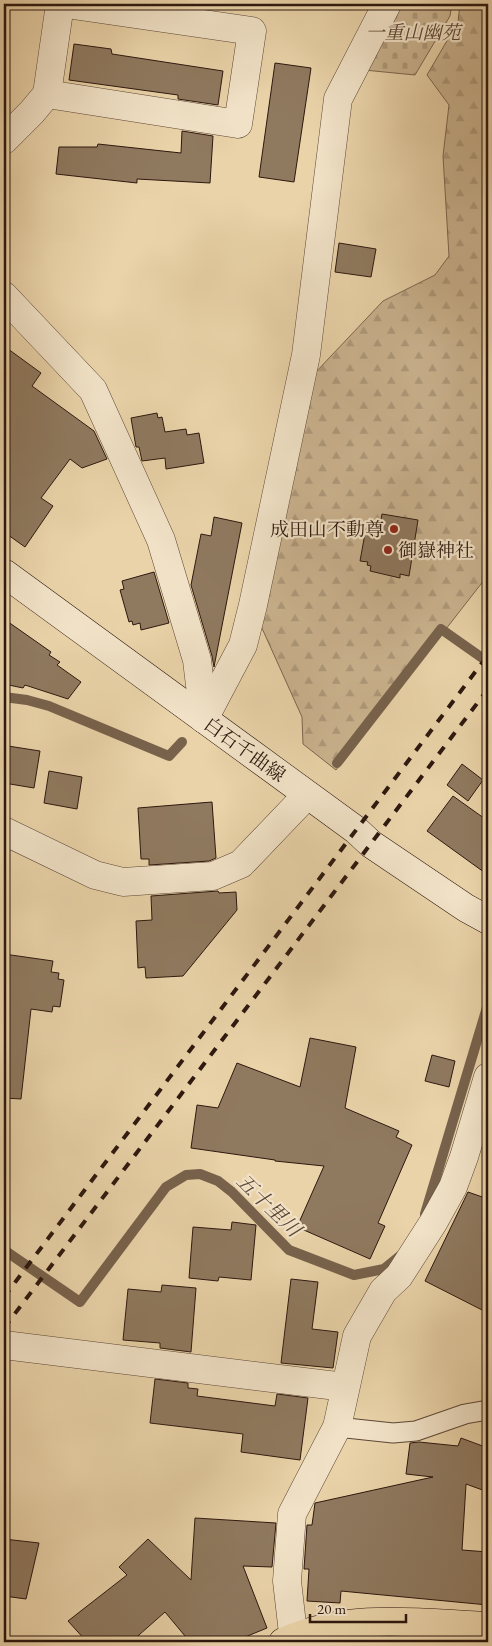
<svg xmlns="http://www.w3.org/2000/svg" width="492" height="1646" viewBox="0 0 492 1646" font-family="'EB Garamond','Noto Serif JP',serif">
  <defs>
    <pattern id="forest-firs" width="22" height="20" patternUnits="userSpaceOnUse" patternTransform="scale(1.25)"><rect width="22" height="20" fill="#cab38f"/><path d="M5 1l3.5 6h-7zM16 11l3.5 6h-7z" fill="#ae997a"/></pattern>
    <pattern id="cemetery-stones" width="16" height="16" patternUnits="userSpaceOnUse" patternTransform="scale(1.25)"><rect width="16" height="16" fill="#cab38f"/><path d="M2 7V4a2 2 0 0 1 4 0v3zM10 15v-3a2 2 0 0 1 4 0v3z" fill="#ae997a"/></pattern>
  </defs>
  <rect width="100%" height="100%" fill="#ead3a9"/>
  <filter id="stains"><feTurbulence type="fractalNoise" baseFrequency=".004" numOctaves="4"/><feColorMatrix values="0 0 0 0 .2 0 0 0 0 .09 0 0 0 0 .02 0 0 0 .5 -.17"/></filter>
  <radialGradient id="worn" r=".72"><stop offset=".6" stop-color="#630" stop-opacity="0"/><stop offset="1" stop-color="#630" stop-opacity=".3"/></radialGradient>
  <polygon fill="url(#forest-firs)" stroke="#7c664f" points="460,4 488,4 488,575 336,770 303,744 302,717 261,626 314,374 383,301 435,275 449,256 443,156 449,105 427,75 458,22"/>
  <polygon fill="url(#cemetery-stones)" stroke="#7c664f" points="401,4 452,4 450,16 415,75 364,70"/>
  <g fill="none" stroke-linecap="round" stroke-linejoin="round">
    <g stroke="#78624c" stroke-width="10">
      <polyline points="4,697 27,700 49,706 169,756 182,742"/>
      <polyline points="337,763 441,629 488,662"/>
      <polyline points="425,1214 488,1004"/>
      <polyline points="4,1250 80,1302 166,1187 186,1175 200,1174 218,1181 232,1192 289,1250 354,1275 384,1269 400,1256"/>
    </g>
  </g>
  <g fill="#8f795f" stroke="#2d180f">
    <polygon points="74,44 111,49 112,54 223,71 218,105 178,99 178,95 69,80"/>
    <polygon points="275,63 311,68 294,182 259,177"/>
    <polygon points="182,131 213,136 210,183 137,179 137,183 56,174 59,147 97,147 98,144 181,153"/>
    <polygon points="339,243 376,249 371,277 335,272"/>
    <polygon points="4,346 41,373 32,386 94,431 107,459 82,468 70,459 41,498 53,506 25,547 4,532"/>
    <polygon points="157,413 158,418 162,417 165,432 186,429 187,435 199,433 204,463 166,469 165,458 142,461 139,447 136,447 131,418"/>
    <polygon points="382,514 418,520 409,576 400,574 400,578 370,571 371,566 367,565 368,562 360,561 366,528 379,530"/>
    <polygon points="214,517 242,523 214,667 212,656 191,585 201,534 211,536"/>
    <polygon points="154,572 169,623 141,630 140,623 133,625 132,621 129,622 120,590 124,589 122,581"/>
    <polygon points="4,619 51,652 49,655 60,662 57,665 81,682 68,699 25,685 23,688 4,684"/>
    <polygon points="8,746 40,751 34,788 4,783 4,771"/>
    <polygon points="462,764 483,780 468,801 447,785"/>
    <polygon points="49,771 82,777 77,809 44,803"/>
    <polygon points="453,796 488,821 488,875 427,831"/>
    <polygon points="212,802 216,858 209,861 149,865 149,859 141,859 138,808"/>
    <polygon points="218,891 219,893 236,892 237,910 183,976 146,978 145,967 138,968 136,921 152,920 151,896"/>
    <polygon points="4,954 53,961 51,972 59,973 58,979 64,980 60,1007 53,1006 52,1012 31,1009 21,1099 4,1098"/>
    <polygon points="310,1038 356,1047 345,1108 399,1131 396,1137 412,1145 378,1223 385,1226 370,1259 297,1227 324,1166 275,1161 275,1160 191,1148 197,1105 218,1108 237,1063 300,1087"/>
    <polygon points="432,1055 455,1061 449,1087 425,1081"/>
    <polygon points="468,1192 488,1199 488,1313 425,1281"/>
    <polygon points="232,1222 256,1225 251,1280 219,1277 218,1281 189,1278 193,1227 231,1230"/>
    <polygon points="291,1279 318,1282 312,1329 338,1332 333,1368 281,1363"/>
    <polygon points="162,1285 196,1288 191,1352 160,1348 160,1343 123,1340 128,1289 161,1292"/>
    <polygon points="155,1379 188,1383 188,1388 198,1389 197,1396 275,1406 277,1394 308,1398 300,1460 241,1452 243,1434 150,1423"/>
    <polygon points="461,1438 488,1448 488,1492 466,1484 462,1550 488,1552 488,1605 341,1591 340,1603 307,1601 309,1569 304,1569 307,1525 312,1525 315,1503 433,1477 406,1474 410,1443 419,1442 458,1446"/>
    <polygon points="195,1518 276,1523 272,1567 243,1566 267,1628 233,1642 190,1642 165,1612 131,1642 87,1642 68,1621 127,1575 119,1567 148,1539 191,1580"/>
    <polygon points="4,1539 39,1543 26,1599 4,1596"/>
  </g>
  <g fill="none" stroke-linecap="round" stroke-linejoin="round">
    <g stroke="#5c4736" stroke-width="21">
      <polyline id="service" points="337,1427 393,1433 416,1431 465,1414 488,1410"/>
    </g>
    <g stroke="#5c4736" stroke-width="29">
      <g id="minor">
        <polyline points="47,94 238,124 252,31 66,4"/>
        <polyline points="4,140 32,112 47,94 60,4"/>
        <polyline points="4,296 93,390 161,540 197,660 204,719"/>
        <polyline points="204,719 243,645 253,605 306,355 338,99 387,4"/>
        <polyline points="4,831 95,875 123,882 213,876 241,864 307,795"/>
        <polyline points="4,1345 345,1387"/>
        <polyline points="294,1642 287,1581 292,1514 337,1427 357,1336 383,1291 399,1276 433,1223 453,1187 464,1157 488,1077"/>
      </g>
    </g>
    <g stroke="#2d180f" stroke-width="29">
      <polyline id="secondary" points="4,573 356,830 371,844 466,908 488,920"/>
    </g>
    <g stroke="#2d180f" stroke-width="29">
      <path id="trunk" d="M 283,1642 C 350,1612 417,1623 488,1626"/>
    </g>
    <use href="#service" stroke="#f1e2c7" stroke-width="19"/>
    <use href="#minor" stroke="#f1e2c7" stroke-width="28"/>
    <use href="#secondary" stroke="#f1e2c7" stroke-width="28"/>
    <use href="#trunk" stroke="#ead3a9" stroke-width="28"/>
    <g stroke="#2d180f" stroke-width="4" stroke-dasharray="9 9" stroke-linecap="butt">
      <polyline points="4,1297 488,655"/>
      <polyline points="4,1328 488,689"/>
    </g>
  </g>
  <g fill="#8f2418" stroke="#f1e2c7" stroke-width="2">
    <circle cx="394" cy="529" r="5"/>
    <circle cx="388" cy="550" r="5"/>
  </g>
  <g text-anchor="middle" stroke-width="4.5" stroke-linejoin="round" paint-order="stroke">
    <g font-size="19" font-style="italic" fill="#5c4635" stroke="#f1e2c7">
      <text x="413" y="39">一重山幽苑</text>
    </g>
    <g font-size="19" fill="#2d180f" stroke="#f1e2c7" text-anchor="end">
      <text x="384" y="536">成田山不動尊</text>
      <text x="398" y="557" text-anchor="start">御嶽神社</text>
    </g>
    <g font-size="19" fill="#2d180f" stroke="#f1e2c7">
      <text transform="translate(245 749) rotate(36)" y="7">白石千曲線</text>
    </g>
    <g font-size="20" font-style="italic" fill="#5f4938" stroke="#f1e2c7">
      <text transform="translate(269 1205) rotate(44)" y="7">五十里川</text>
    </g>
  </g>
  <rect width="492" height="1646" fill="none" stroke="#ead3a9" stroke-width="20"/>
  <rect x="5" y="5" width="482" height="1636" fill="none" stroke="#2d180f" stroke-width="2.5"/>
  <rect x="10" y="10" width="472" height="1626" fill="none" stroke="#2d180f"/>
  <path d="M310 1614v8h96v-8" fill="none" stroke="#2d180f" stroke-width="2.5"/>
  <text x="317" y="1614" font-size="15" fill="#2d180f" stroke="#f1e2c7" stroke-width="4" paint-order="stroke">20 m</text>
  <rect width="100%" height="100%" filter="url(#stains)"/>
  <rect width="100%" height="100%" fill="url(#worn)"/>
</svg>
